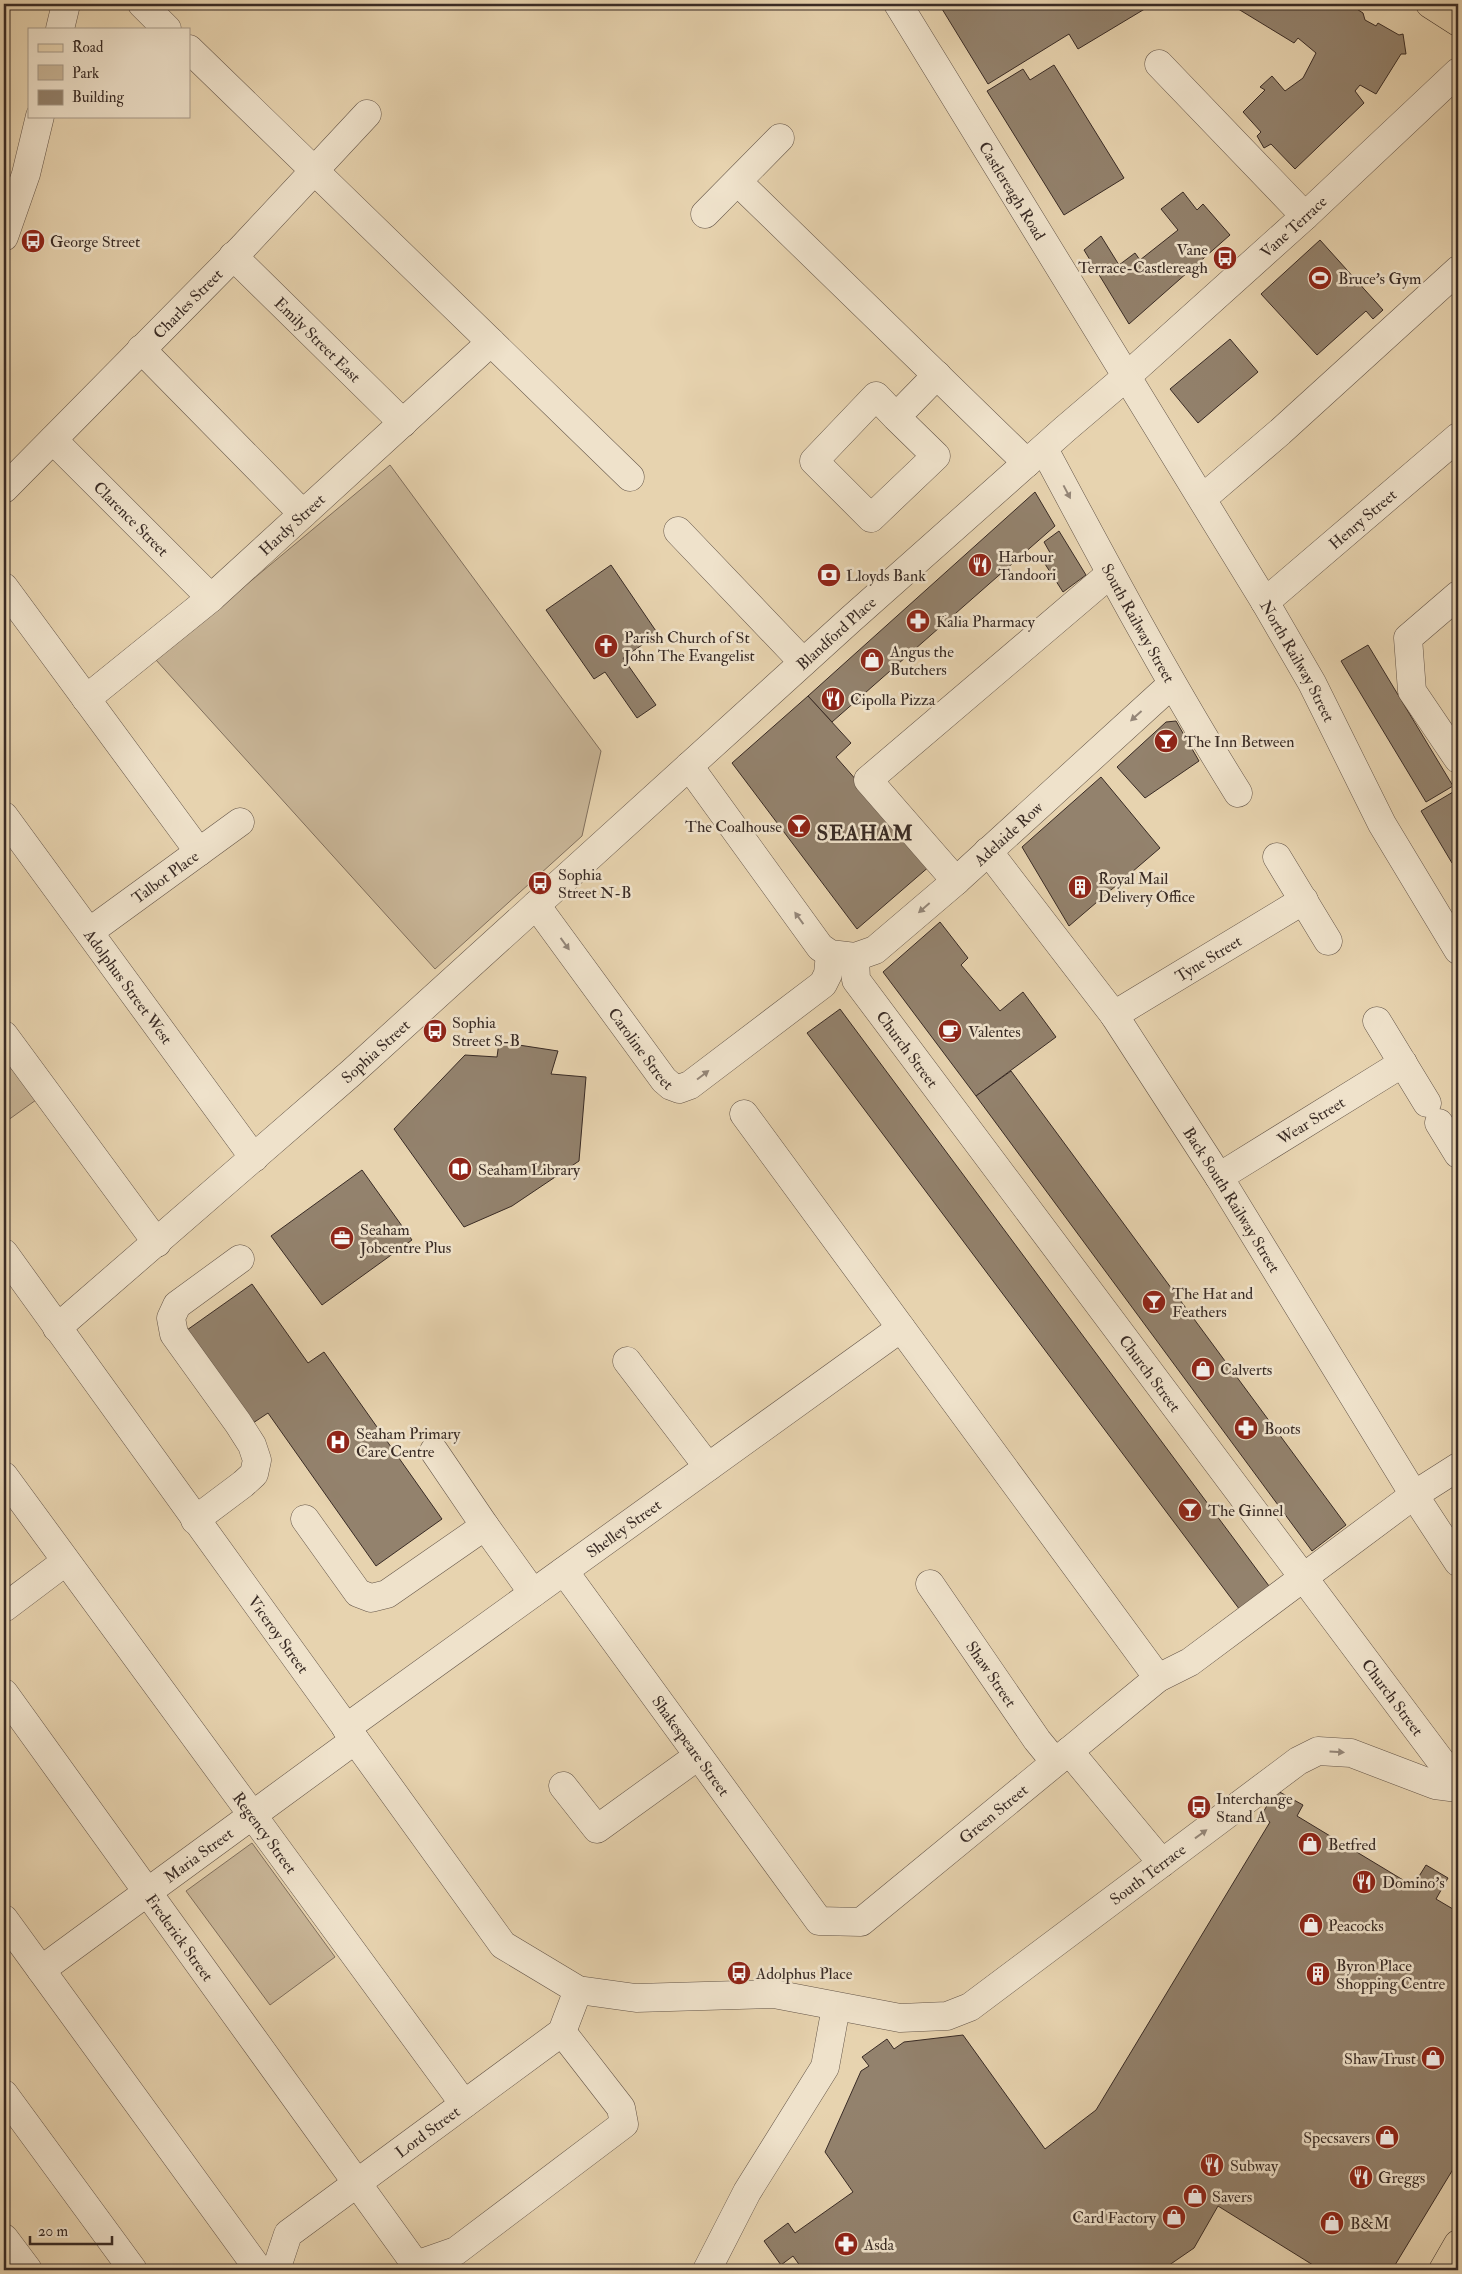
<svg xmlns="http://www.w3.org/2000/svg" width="1462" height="2274" viewBox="0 0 1462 2274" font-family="'IM FELL Double Pica',serif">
  <rect width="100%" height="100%" fill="#e7d3af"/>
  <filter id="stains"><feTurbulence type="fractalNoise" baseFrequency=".004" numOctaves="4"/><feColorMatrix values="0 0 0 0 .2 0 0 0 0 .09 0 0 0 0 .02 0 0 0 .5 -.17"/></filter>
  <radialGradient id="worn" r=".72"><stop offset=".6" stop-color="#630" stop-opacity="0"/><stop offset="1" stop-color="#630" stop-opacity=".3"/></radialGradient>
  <g fill="#c9b698" stroke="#81705e">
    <polygon points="390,465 601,751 582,836 435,969 156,660"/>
    <polygon points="4,1059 36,1100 4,1123"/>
    <polygon points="252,1843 335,1957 270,2005 186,1891"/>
  </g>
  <g fill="#93826d" stroke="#392b25">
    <polygon points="939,4 1153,4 1078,49 1069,34 988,84"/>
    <polygon points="1230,4 1349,4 1363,13 1365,20 1376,26 1378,23 1399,35 1403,34 1406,54 1401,54 1376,94 1360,85 1355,91 1364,103 1295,169 1271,144 1264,148 1257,136 1261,132 1243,112 1265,90 1260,87 1272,76 1285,91 1303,78 1316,53 1298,38 1294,43"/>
    <polygon points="1054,65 1124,178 1064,215 987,91 1023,69 1030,80"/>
    <polygon points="1183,192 1197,210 1203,204 1230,235 1129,324 1084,250 1101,236 1119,265 1135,253 1140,260 1178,230 1161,209"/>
    <polygon points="1320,240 1383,310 1373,319 1366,311 1317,355 1261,294"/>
    <polygon points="1230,339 1258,372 1198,423 1170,389"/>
    <polygon points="1035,492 1055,526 832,722 808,696"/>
    <polygon points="1059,531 1086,575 1063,592 1045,564 1053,558 1044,542"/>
    <polygon points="611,565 658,634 623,658 656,705 637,718 605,672 594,679 546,610"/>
    <polygon points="1368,645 1453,786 1426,802 1341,661"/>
    <polygon points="808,696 851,743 836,757 931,865 857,929 732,763"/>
    <polygon points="1176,721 1199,761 1145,798 1117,767 1166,722"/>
    <polygon points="1101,777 1160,848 1069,926 1022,847"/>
    <polygon points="1458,789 1458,859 1452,863 1421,811"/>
    <polygon points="940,922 968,958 961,965 1000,1011 1023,992 1056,1037 976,1096 883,972"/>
    <polygon points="840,1009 1269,1586 1240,1610 807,1033"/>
    <polygon points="499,1042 558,1051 551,1074 586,1077 579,1161 512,1206 464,1227 394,1129 465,1055 497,1057"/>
    <polygon points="1011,1071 1346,1525 1312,1551 976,1096"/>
    <polygon points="362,1170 412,1240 322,1305 271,1236"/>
    <polygon points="252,1284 308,1363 324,1352 442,1519 376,1566 268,1413 253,1423 187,1330"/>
    <polygon points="1276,1790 1303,1805 1297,1816 1413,1886 1426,1865 1448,1878 1436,1899 1458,1912 1458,2161 1392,2270 1321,2270 1218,2206 1194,2248 1162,2270 803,2270 793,2256 781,2265 764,2241 788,2223 795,2233 853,2192 825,2152 861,2071 869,2066 862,2057 887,2039 894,2049 904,2042 963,2035 1045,2149 1096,2110 1270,1822 1261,1816"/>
  </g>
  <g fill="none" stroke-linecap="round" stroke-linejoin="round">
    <g stroke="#645548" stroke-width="29">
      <g id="minor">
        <polyline points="142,4 167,29"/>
        <path id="s1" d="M 898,4 L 1265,602 L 1312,683 L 1382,824 L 1458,950"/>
        <polyline points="60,29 66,4"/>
        <polyline points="189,49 630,477"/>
        <polyline points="1159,64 1305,216"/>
        <polyline points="738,182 1027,463"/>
        <polyline points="705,214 780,138"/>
        <polyline points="4,237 26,174 40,116"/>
        <path id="s2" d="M 233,256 L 403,423"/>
        <polyline points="141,349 303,514"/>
        <polyline points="896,417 876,396 814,461 871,518 936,456 896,417 937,375"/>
        <path id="s3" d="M 53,440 L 211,598"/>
        <path id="s4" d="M 1044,449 C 1106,565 1168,681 1238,793"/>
        <path id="s5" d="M 4,489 L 243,247 L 367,114"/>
        <polyline points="1203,498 1280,432 1458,270"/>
        <polyline points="678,531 803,662"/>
        <polyline points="4,587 199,852"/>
        <polyline points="1458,595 1408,638 1412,691 1458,759"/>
        <path id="s6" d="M 1265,602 L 1458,437"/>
        <path id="s7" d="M 86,699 L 211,598 L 491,342"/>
        <path id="s8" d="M 689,766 L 820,947 L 830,954 L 855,957 L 875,950 L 956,881 L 1172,684"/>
        <path id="s9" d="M 4,816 L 254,1158"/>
        <path id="s10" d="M 988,851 L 1114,1015 L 1219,1177 L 1414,1495 L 1458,1562"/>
        <polyline points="1277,857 1328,941"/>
        <polyline points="956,881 868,780 1110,574"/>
        <path id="s11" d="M 536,905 L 664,1080 L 671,1086 L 679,1089 L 690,1085 L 823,984 L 828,974 L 830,954"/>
        <path id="s12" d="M 89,932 L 240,822"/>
        <path id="s13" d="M 855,957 L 856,980 L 1458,1784"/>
        <path id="s14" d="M 1114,1015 L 1304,900"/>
        <polyline points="1377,1021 1427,1103"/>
        <polyline points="4,1035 157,1243"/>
        <polyline points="744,1114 1158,1678"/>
        <polyline points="1439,1123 1458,1154"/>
        <path id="s15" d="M 1219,1177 L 1403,1063"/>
        <path id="s16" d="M 4,1253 L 503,1945 L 578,1990 L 636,1998 L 774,1994 L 900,2018 L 947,2016 L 970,2007 L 1298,1761 L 1318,1751 L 1351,1753 L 1435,1785 L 1458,1788"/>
        <path id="s17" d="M 57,1328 L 351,1073 L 850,620 L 1065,429 L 1126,377 L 1305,216 L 1458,72"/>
        <polyline points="627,1361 708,1467"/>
        <polyline points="434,1451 485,1526"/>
        <path id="s18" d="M 4,1476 L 464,2104"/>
        <polyline points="305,1519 358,1593 371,1598 387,1594 485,1526 533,1593"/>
        <polyline points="195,1520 243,1484 254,1474 257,1460 252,1445 238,1423 174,1334 171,1318 177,1305 240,1259"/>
        <path id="s19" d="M 564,1571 L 819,1921 L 861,1922 L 1158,1678 L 1190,1662 L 1414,1495 L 1458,1467"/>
        <path id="s20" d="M 930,1584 L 1037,1740 L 1055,1762"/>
        <polyline points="4,1608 65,1562"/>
        <path id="s21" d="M 4,1693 L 416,2265 L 456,2251 L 624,2124 L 621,2108 L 562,2032"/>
        <path id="s22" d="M 346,1728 L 901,1328"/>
        <polyline points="1069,1751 1162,1863"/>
        <polyline points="563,1786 597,1829 698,1756"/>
        <polyline points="4,1919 259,2270"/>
        <path id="s23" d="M 41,1970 L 355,1740"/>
        <polyline points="4,2094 133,2270"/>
        <polyline points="4,2238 28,2270"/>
        <path id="s24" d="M 276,2270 L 288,2234 L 562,2032 L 578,1990"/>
        <polyline points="707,2270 747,2192 825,2067 836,2007"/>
      </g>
    </g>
    <g stroke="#392b25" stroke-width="29">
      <g id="major">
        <polyline points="1430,4 1458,22"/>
        <polyline points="1443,2270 1458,2244"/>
      </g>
    </g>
    <use href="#minor" stroke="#efe2cb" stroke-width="28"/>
    <use href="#major" stroke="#e7d3af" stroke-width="28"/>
  </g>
  <defs><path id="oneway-solid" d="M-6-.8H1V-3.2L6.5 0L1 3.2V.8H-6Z" transform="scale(1.25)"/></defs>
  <g fill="#948678">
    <use href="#oneway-solid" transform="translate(1067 492) rotate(62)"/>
    <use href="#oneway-solid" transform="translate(1136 716) rotate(138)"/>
    <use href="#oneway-solid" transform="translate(924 908) rotate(139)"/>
    <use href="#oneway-solid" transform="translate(799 918) rotate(-126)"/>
    <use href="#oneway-solid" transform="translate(565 944) rotate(54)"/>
    <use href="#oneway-solid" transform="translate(703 1075) rotate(-37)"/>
    <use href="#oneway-solid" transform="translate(1337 1752) rotate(4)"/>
    <use href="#oneway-solid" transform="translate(1201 1834) rotate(-36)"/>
  </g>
  <defs>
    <g id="bus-disc" transform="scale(1.25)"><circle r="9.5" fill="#8f2418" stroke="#efe2cb"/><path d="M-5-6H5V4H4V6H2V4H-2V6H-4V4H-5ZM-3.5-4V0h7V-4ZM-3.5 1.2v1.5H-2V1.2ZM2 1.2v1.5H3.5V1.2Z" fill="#fff"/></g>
    <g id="stadium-disc" transform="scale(1.25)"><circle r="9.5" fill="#8f2418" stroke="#efe2cb"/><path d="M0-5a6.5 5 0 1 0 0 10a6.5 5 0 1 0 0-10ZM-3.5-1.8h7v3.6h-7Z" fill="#fff"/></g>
    <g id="restaurant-disc" transform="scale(1.25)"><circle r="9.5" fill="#8f2418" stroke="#efe2cb"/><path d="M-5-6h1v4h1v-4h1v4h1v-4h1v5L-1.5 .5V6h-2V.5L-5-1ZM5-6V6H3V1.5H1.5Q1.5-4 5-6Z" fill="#fff"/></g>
    <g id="bank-disc" transform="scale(1.25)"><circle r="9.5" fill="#8f2418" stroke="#efe2cb"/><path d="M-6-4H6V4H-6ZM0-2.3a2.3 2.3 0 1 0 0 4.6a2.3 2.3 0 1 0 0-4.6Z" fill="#fff"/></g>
    <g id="pharmacy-disc" transform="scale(1.25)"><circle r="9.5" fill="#8f2418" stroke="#efe2cb"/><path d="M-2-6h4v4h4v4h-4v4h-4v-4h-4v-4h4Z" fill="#fff"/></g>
    <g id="church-disc" transform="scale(1.25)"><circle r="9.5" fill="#8f2418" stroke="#efe2cb"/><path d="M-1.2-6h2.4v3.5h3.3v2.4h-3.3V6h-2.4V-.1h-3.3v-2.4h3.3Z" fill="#fff"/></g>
    <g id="shop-disc" transform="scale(1.25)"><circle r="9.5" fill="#8f2418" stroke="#efe2cb"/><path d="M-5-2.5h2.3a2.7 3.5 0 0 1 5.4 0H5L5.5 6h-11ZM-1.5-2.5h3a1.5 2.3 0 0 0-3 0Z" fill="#fff"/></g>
    <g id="bar-disc" transform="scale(1.25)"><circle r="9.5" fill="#8f2418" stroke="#efe2cb"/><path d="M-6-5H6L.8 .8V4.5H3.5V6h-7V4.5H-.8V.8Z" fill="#fff"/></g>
    <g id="building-disc" transform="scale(1.25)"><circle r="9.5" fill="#8f2418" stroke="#efe2cb"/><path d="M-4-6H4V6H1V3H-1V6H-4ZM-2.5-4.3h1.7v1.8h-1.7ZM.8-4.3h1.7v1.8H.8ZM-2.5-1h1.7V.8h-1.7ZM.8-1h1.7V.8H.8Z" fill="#fff"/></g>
    <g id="cafe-disc" transform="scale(1.25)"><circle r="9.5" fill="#8f2418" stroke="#efe2cb"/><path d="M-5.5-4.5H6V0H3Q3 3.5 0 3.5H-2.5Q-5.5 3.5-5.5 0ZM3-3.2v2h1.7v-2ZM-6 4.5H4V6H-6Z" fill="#fff"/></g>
    <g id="library-disc" transform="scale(1.25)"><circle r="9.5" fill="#8f2418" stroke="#efe2cb"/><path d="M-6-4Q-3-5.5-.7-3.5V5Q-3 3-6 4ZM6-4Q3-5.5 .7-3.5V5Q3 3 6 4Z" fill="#fff"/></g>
    <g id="office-disc" transform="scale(1.25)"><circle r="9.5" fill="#8f2418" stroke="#efe2cb"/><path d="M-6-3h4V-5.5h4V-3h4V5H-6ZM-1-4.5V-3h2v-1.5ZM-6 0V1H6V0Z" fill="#fff"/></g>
    <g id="hospital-disc" transform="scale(1.25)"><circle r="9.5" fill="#8f2418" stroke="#efe2cb"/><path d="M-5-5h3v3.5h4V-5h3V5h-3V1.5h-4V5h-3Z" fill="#fff"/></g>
  </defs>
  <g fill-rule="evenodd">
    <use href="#bus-disc" x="33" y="241"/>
    <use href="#bus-disc" x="1225" y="258"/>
    <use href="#stadium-disc" x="1320" y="278"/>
    <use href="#restaurant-disc" x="980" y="565"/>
    <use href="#bank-disc" x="829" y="575"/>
    <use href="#pharmacy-disc" x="918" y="621"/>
    <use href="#church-disc" x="606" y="646"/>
    <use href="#shop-disc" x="872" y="660"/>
    <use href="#restaurant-disc" x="833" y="699"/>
    <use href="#bar-disc" x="1166" y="741"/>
    <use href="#bar-disc" x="799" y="826"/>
    <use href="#bus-disc" x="540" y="883"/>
    <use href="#building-disc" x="1080" y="887"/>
    <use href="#bus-disc" x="435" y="1031"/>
    <use href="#cafe-disc" x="950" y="1031"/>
    <use href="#library-disc" x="460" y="1169"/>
    <use href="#office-disc" x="342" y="1238"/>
    <use href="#bar-disc" x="1154" y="1302"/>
    <use href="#shop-disc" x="1203" y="1369"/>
    <use href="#pharmacy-disc" x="1246" y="1428"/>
    <use href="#hospital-disc" x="338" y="1442"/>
    <use href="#bar-disc" x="1190" y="1510"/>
    <use href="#bus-disc" x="1199" y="1807"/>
    <use href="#shop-disc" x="1310" y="1844"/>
    <use href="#restaurant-disc" x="1364" y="1882"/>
    <use href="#shop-disc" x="1311" y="1925"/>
    <use href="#bus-disc" x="739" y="1973"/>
    <use href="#building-disc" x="1318" y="1974"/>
    <use href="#shop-disc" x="1433" y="2058"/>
    <use href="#shop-disc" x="1387" y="2137"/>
    <use href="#restaurant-disc" x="1212" y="2165"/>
    <use href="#restaurant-disc" x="1361" y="2177"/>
    <use href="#shop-disc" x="1195" y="2196"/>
    <use href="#shop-disc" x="1174" y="2217"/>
    <use href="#shop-disc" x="1332" y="2223"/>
    <use href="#pharmacy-disc" x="846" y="2244"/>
  </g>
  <g text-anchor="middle" stroke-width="5" stroke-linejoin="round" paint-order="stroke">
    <g font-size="16" fill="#392b25" stroke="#efe2cb">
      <text dy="6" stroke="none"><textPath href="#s1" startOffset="219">Castlereagh Road</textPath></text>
      <text dy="6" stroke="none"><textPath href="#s17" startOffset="1656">Vane Terrace</textPath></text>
      <text dy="6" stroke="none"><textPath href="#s5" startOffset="261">Charles Street</textPath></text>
      <text dy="6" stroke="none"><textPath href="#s2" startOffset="119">Emily Street East</textPath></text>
      <text dy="6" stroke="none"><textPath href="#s3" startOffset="111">Clarence Street</textPath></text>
      <text dy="6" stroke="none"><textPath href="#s6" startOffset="128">Henry Street</textPath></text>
      <text dy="6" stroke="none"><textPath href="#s7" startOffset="270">Hardy Street</textPath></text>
      <text dy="6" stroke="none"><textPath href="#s4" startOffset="198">South Railway Street</textPath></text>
      <text dy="6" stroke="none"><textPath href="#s17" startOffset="1044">Blandford Place</textPath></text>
      <text dy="6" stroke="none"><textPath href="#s1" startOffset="769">North Railway Street</textPath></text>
      <text dy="6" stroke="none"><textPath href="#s8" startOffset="459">Adelaide Row</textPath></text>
      <text dy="6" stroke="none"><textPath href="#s12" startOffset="94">Talbot Place</textPath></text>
      <text dy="6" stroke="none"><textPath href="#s14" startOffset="110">Tyne Street</textPath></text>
      <text dy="6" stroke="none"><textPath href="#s9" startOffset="211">Adolphus Street West</textPath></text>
      <text dy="6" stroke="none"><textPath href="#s11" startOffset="178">Caroline Street</textPath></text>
      <text dy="6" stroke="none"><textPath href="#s13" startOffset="109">Church Street</textPath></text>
      <text dy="6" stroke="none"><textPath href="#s17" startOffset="422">Sophia Street</textPath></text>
      <text dy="6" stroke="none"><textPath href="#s15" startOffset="108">Wear Street</textPath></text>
      <text dy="6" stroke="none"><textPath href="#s10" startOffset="426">Back South Railway Street</textPath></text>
      <text dy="6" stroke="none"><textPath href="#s13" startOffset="514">Church Street</textPath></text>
      <text dy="6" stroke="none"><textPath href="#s22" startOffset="342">Shelley Street</textPath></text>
      <text dy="6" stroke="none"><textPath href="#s16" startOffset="470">Viceroy Street</textPath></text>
      <text dy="6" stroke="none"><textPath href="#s20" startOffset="109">Shaw Street</textPath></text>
      <text dy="6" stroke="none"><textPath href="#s13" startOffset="919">Church Street</textPath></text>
      <text dy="6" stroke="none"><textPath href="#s19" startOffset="216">Shakespeare Street</textPath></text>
      <text dy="6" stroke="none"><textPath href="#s19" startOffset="646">Green Street</textPath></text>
      <text dy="6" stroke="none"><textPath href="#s18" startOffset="442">Regency Street</textPath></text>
      <text dy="6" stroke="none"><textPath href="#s23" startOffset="195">Maria Street</textPath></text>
      <text dy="6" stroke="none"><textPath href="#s16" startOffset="1559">South Terrace</textPath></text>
      <text dy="6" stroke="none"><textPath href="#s21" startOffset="301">Frederick Street</textPath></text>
      <text dy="6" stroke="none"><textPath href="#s24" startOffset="211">Lord Street</textPath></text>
    </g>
    <g font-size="16" fill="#392b25" stroke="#efe2cb" text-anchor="start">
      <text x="50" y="247">George Street</text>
      <text x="1208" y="255" text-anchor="end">Vane<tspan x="1208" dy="18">Terrace-Castlereagh</tspan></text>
      <text x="1338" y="284">Bruce's Gym</text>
      <text x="998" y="562">Harbour<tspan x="998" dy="18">Tandoori</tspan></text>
      <text x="846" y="581">Lloyds Bank</text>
      <text x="936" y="627">Kalia Pharmacy</text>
      <text x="624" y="643">Parish Church of St<tspan x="624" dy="18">John The Evangelist</tspan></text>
      <text x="890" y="657">Angus the<tspan x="890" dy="18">Butchers</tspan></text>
      <text x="850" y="705">Cipolla Pizza</text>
      <text x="1184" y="747">The Inn Between</text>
      <text x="782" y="832" text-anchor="end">The Coalhouse</text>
      <text x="558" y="880">Sophia<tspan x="558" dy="18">Street N-B</tspan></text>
      <text x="1098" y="884">Royal Mail<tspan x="1098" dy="18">Delivery Office</tspan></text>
      <text x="452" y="1028">Sophia<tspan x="452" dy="18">Street S-B</tspan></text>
      <text x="968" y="1037">Valentes</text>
      <text x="478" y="1175">Seaham Library</text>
      <text x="360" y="1235">Seaham<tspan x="360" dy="18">Jobcentre Plus</tspan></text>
      <text x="1172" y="1299">The Hat and<tspan x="1172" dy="18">Feathers</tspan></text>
      <text x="1220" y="1375">Calverts</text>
      <text x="1264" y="1434">Boots</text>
      <text x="356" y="1439">Seaham Primary<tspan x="356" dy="18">Care Centre</tspan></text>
      <text x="1208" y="1516">The Ginnel</text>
      <text x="1216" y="1804">Interchange<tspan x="1216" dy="18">Stand A</tspan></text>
      <text x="1328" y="1850">Betfred</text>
      <text x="1382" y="1888">Domino's</text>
      <text x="1328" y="1931">Peacocks</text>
      <text x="1336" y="1971">Byron Place<tspan x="1336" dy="18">Shopping Centre</tspan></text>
      <text x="756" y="1979">Adolphus Place</text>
      <text x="1416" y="2064" text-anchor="end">Shaw Trust</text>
      <text x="1370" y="2143" text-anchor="end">Specsavers</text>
      <text x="1230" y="2171">Subway</text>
      <text x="1378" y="2183">Greggs</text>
      <text x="1212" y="2202">Savers</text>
      <text x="1156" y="2223" text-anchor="end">Card Factory</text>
      <text x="1350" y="2229">B&amp;M</text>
      <text x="864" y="2250">Asda</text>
    </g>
    <g font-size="21" font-weight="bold" letter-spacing="1" fill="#392b25" stroke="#efe2cb">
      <text x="865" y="840">SEAHAM</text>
    </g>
  </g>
  <rect width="1462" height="2274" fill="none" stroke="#e7d3af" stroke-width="20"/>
  <rect x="5" y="5" width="1452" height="2264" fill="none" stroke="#392b25" stroke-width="2.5"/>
  <rect x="10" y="10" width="1442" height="2254" fill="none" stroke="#392b25"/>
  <rect x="28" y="28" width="162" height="90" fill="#efe2cb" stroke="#a69989"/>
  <rect x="38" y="44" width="25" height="8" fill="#e7d3af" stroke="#a69989"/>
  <text x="72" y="52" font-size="15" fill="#392b25">Road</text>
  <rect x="38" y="65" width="25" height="15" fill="#c9b698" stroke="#a69989"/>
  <text x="72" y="78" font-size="15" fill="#392b25">Park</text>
  <rect x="38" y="90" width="25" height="15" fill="#93826d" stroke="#a69989"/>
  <text x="72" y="102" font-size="15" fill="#392b25">Building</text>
  <path d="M30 2236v8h82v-8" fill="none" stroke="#392b25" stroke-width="2.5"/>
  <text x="38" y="2236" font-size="15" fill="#392b25" stroke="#efe2cb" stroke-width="4" paint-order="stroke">20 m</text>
  <rect width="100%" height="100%" filter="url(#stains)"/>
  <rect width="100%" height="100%" fill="url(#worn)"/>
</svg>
